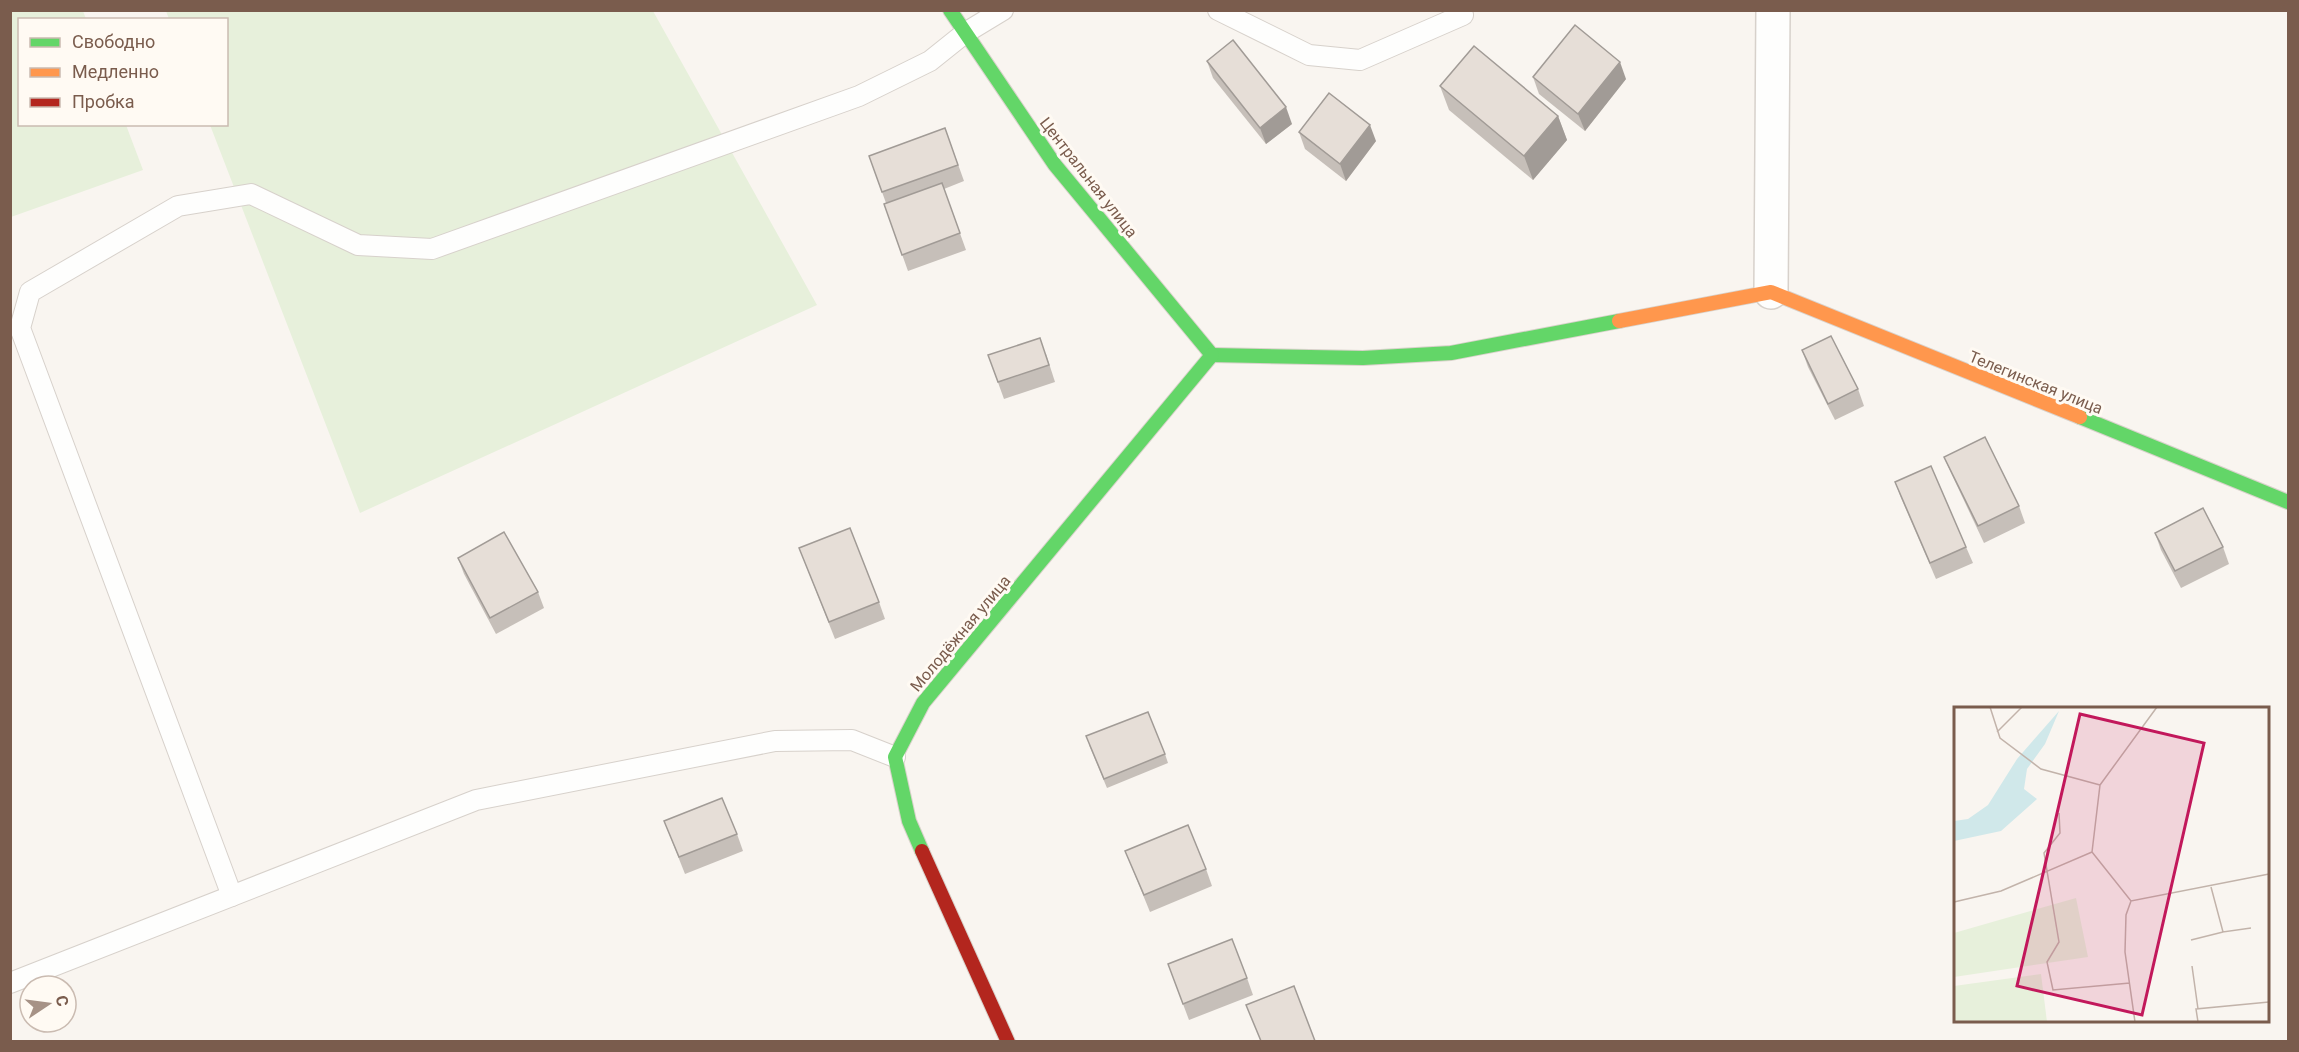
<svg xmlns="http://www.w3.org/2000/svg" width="2299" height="1052" viewBox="0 0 2299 1052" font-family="Roboto,sans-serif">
  <rect width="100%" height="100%" fill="#f9f5f0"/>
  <g fill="#e7f0db">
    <polygon points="10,11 83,11 86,19 20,20 20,124 126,125 143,170 11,217"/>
    <polygon points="166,11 653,11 817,305 360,513 210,125 226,124 226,20 169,19"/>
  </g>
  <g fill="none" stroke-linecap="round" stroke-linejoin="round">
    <g stroke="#d7d1cb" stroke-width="22">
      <g id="lane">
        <polyline points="1218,10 1309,55 1360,60 1463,15"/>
        <polyline points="232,896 20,328 30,292 178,206 251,194 358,245 432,249 859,96 930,61 965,33 1003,10"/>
        <polyline points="10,983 476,800 775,741 852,740 895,757"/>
      </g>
    </g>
    <g stroke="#d7d1cb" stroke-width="36">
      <polyline id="street" points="1771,292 1773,10"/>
    </g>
    <g stroke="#d9d2cb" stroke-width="16">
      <g id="fast">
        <polyline points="950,10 1055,165 1212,355"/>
        <polyline points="1212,355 1363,358 1451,353 1619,321"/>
        <polyline points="2080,417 2288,502"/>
        <polyline points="922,851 909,821 895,757 923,703 1212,355"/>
      </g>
    </g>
    <g stroke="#d9d2cb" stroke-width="16">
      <polyline id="slow" points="1619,321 1771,292 2080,417"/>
    </g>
    <g stroke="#d9d2cb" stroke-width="16">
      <polyline id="jam" points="922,851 1008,1042"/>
    </g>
    <use href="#lane" stroke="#fefefd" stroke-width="20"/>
    <use href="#street" stroke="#fefefd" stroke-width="33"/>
    <use href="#fast" stroke="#63d668" stroke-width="14"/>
    <use href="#slow" stroke="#ff974d" stroke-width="14"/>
    <use href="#jam" stroke="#b3261e" stroke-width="14"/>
  </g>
  <g fill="#c6bfb9">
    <polygon points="1207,61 1292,124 1266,144 1213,78"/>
    <polygon points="1533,77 1626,79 1585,131 1539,94"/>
    <polygon points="1440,86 1558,116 1567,140 1533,180 1449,110"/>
    <polygon points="945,128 964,181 944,189 966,250 908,271 884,204 886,203 869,156"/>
    <polygon points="1299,132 1376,141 1346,181 1305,149"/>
    <polygon points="1802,350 1858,389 1864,406 1835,420 1808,367"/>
    <polygon points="1046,354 1055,382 1004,399 988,355"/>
    <polygon points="1944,457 2019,506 2025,523 1984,543 1951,473"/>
    <polygon points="1895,482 1966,547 1973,563 1936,579 1901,498"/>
    <polygon points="2155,533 2223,547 2229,564 2181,588 2161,550"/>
    <polygon points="799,548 879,602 885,619 835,639"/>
    <polygon points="458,558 538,592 544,608 496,634 464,574"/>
    <polygon points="1089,745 1165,754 1168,763 1107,788"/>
    <polygon points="664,821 737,834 743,851 685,874"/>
    <polygon points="1125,851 1206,869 1212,886 1150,912"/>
    <polygon points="1168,964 1247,978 1253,995 1189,1020"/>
  </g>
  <g fill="#a19b96">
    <polygon points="1620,62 1626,79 1585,131 1578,114"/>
    <polygon points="1286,107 1292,124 1266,144 1260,128"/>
    <polygon points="1558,116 1567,140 1533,180 1524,156"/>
    <polygon points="1370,125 1376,141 1346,181 1340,164"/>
  </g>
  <g fill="#e6ded7" stroke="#a19b96" stroke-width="1.5">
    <polygon points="1575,25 1620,62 1578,114 1533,77"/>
    <polygon points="1233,40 1286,107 1260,128 1207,61"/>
    <polygon points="1474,46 1558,116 1524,156 1440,86"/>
    <polygon points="1329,93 1370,125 1340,164 1299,132"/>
    <polygon points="945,128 958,165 882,192 869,156"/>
    <polygon points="942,183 960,233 902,255 884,204"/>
    <polygon points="1831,336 1858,389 1828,404 1802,350"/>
    <polygon points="1040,338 1049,365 998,382 988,355"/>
    <polygon points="1985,437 2019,506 1978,526 1944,457"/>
    <polygon points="1931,466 1966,547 1930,563 1895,482"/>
    <polygon points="2203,508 2223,547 2175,571 2155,533"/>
    <polygon points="850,528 879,602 829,622 799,548"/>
    <polygon points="504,532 538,592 490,618 458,558"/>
    <polygon points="1148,712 1165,754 1104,779 1086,736"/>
    <polygon points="722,798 737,834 679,857 664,821"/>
    <polygon points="1188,825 1206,869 1144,895 1125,851"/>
    <polygon points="1232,939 1247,978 1183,1004 1168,964"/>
    <polygon points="1294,986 1315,1041 1261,1041 1246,1005"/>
  </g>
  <g text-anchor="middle" stroke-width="6" stroke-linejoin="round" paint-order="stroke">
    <g font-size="16" fill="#7a5c4d" stroke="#fffaf3">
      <text transform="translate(1089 177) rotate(52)" y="6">Центральная улица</text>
      <text transform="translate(2036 382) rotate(22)" y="6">Телегинская улица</text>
      <text transform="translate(960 633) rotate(-50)" y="6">Молодёжная улица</text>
    </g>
  </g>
  <g transform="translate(1954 707)">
    <rect width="315" height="315" fill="#f9f5f0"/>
    <path d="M 122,191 L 134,250 L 0,270 L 0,226 ZM 87,267 L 93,315 L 0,315 L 0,279 Z" fill="#e7f0db"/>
    <path d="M 105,4 L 91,37 L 73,62 L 70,82 L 83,92 L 47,124 L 0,134 L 0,114 L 14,112 L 34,98 L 63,52 Z" fill="#d0e8ea"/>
    <path fill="none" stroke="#c2b3aa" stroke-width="1.5" d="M 36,0 L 46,31 L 87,62 L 146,78M 43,25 L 68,0M 146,78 L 203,0M 105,106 L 106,126 L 90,146 L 105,235 L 93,255 L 99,283 L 176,276M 138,145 L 177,194 L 315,167M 138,145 L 146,78M 257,180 L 269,225 L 297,221M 177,194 L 172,208 L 171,245 L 181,315M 0,195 L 47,184 L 138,145M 237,233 L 269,225M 238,259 L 244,302M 244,315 L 242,302 L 315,295"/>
    <path fill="#c2185b" fill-opacity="0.15" stroke="#c2185b" stroke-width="3" d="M 126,7 L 250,36 L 188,308 L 63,279 Z"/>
    <rect width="315" height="315" fill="none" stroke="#7a5c4d" stroke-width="3"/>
  </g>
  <rect width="2299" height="1052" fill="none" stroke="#7a5c4d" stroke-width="24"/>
  <rect x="18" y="18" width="210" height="108" fill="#fffaf3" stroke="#cabbb1" stroke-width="1.5"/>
  <rect x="30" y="38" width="30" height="9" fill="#63d668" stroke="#cabbb1" stroke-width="1.5"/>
  <text x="72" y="48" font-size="18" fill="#7a5c4d">Свободно</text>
  <rect x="30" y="68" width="30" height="9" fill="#ff974d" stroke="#cabbb1" stroke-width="1.5"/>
  <text x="72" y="78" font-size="18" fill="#7a5c4d">Медленно</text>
  <rect x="30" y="98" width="30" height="9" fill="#b3261e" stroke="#cabbb1" stroke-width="1.5"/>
  <text x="72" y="108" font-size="18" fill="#7a5c4d">Пробка</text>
  <g transform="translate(48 1004) rotate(77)"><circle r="28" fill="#fffaf3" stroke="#cabbb1" stroke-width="1.5"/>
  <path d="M0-4.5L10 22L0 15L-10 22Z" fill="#a69286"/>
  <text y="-9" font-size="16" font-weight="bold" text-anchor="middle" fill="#7a5c4d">С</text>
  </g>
</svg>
